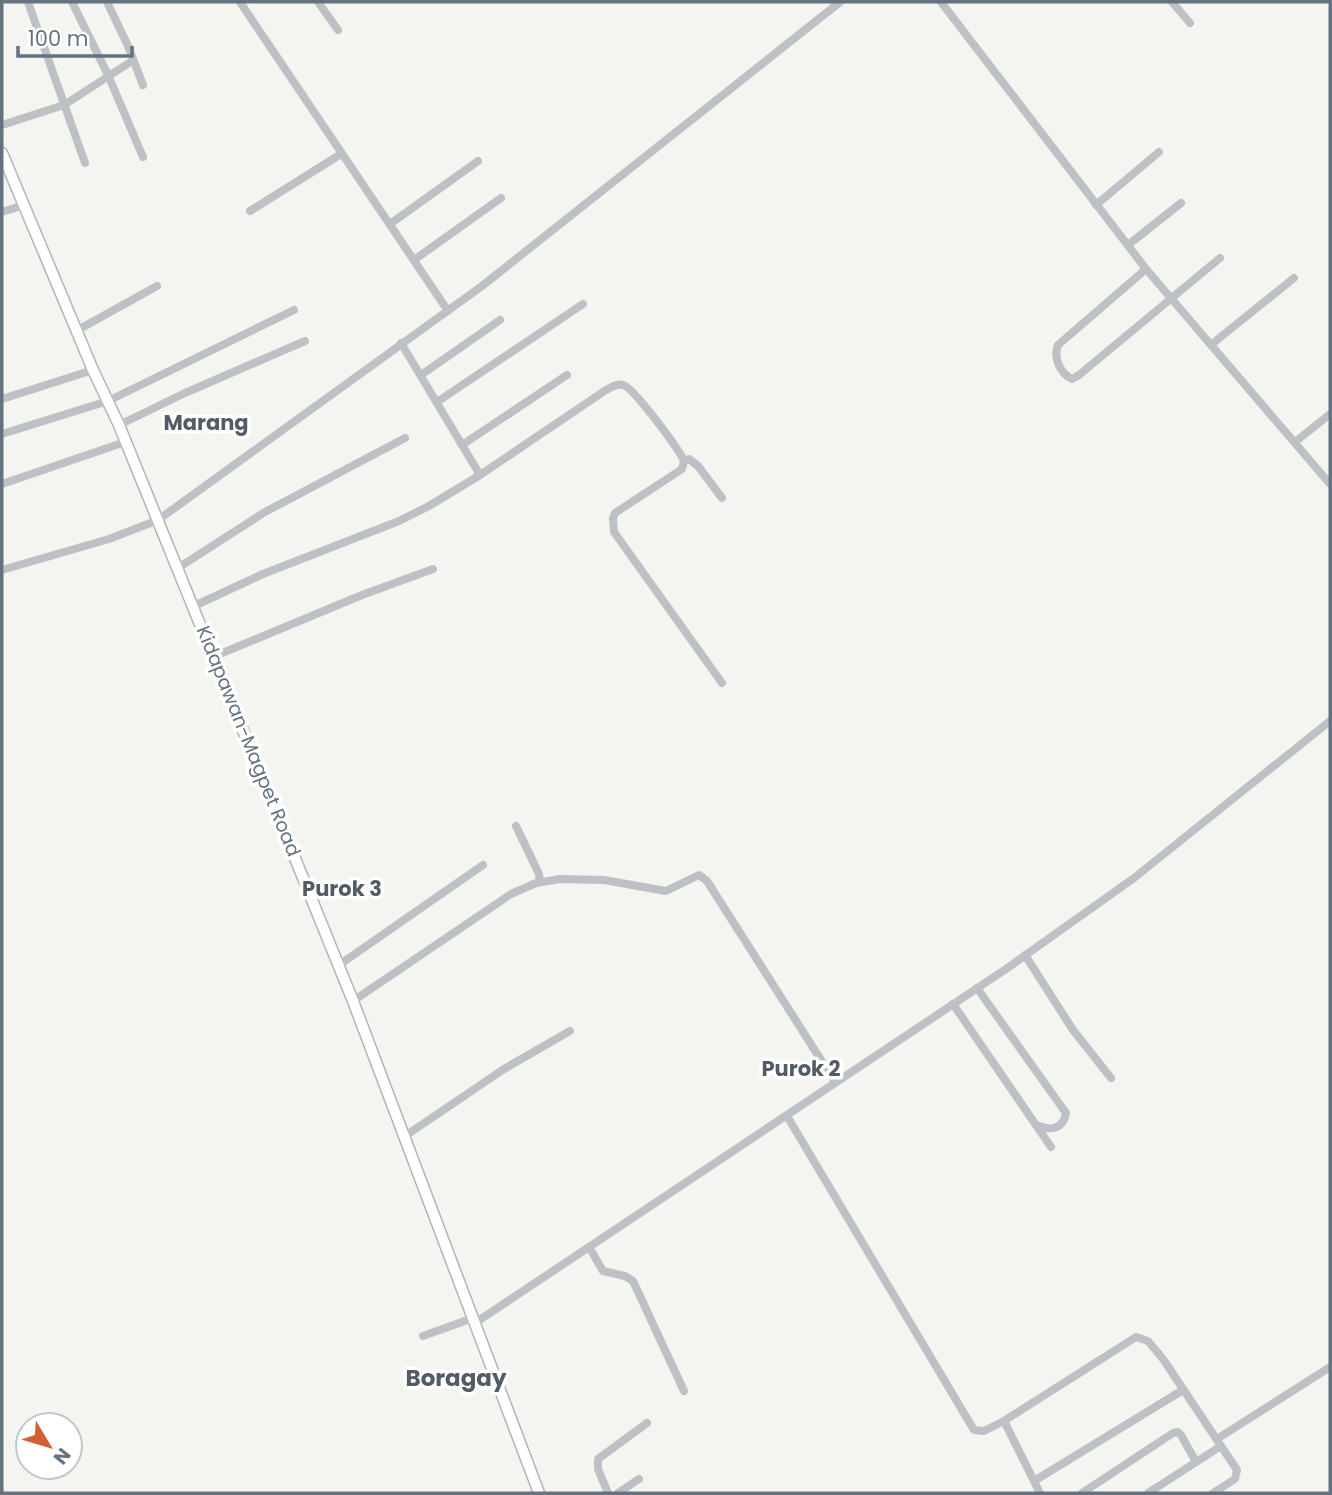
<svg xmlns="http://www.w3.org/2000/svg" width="1332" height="1495" viewBox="0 0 1332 1495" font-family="Poppins,sans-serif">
  <rect width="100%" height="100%" fill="#f4f4f0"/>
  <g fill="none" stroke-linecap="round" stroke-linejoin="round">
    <g stroke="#b1b4b8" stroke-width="13">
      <polyline id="major" points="2,153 93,370 119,425 353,1001 539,1493"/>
    </g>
    <g stroke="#bdc0c4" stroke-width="8">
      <polyline points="28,2 85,163"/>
      <polyline points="72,2 108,75 143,157"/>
      <polyline points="107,2 128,46 143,85"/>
      <polyline points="240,2 448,311"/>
      <polyline points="318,2 338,30"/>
      <polyline points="941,2 1146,269 1330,484"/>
      <polyline points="1172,2 1190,23"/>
      <polyline points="2,125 64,105 132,61"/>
      <polyline points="1096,205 1159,152"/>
      <polyline points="250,211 341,154"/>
      <polyline points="2,212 24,205"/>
      <polyline points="390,224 478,161"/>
      <polyline points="1128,245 1181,203"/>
      <polyline points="414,260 501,198"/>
      <path d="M 1146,269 L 1058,345 C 1053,358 1060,373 1072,379 L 1079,375 L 1220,258"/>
      <polyline points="76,331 157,286"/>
      <polyline points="401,343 480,475"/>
      <polyline points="1212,344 1294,278"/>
      <polyline points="421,375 500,320"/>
      <polyline points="2,399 93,370"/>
      <polyline points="437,402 583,304"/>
      <polyline points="119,425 185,393 305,341"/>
      <polyline points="2,434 108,401 294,310"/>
      <polyline points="1295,442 1330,414"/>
      <polyline points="462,445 567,375"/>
      <polyline points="684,461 689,459 698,466 722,498"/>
      <polyline points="2,484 125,442"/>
      <polyline points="178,568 265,512 405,438"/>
      <polyline points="2,570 109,539 158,520 482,286 840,2"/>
      <path d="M 194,606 L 263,574 L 399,521 L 429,506 L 480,475 L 603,392 C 608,389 616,383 623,385 C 633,387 679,449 684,461 L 682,469 L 615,513 L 613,518 L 614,532 L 722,683"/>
      <polyline points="215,656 362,595 433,569"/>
      <polyline points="516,826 539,874 540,882"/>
      <polyline points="1025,955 1073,1030 1111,1078"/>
      <polyline points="339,965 483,865"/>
      <path d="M 977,988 L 1066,1113 C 1063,1130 1050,1131 1036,1125"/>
      <polyline points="353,1001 511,894 536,883 560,879 604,880 666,891 699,875 707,881 835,1082"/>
      <polyline points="953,1004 1051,1147"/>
      <polyline points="787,1116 974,1430 984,1431 1004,1421 1136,1337 1148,1341 1163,1359 1237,1470 1235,1479 1213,1493"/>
      <polyline points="405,1136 504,1069 570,1031"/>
      <polyline points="589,1247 603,1271 625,1276 633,1281 684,1391"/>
      <polyline points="475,1323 1006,969 1134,878 1330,721"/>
      <polyline points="423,1336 473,1318"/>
      <polyline points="1004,1421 1040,1493"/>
      <polyline points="1217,1439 1330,1367"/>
      <polyline points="1034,1481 1183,1390"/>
      <polyline points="608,1493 598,1469 598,1459 647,1423"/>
      <polyline points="618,1493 639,1479"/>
      <polyline points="1082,1493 1173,1433 1178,1432 1181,1435 1196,1462"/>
      <polyline points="1148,1493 1221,1446"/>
    </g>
    <use href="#major" stroke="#fff" stroke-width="10"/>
  </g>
  <g text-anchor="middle" stroke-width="7" stroke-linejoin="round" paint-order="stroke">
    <g font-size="19" fill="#66727f" stroke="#fff">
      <text transform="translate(249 741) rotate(68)" y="7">Kidapawan-Magpet Road</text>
    </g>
    <g font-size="21" font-weight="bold" fill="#535c65" stroke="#fff">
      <text x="206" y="430">Marang</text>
      <text x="342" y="896">Purok 3</text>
      <text x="801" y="1076">Purok 2</text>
    </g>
    <g font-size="23" font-weight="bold" fill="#535c65" stroke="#fff">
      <text x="456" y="1386">Boragay</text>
    </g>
  </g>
  <rect width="1332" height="1495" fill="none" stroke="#66727f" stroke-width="7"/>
  <g transform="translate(49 1446) rotate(128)"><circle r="33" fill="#ffffff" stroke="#c2c7cc" stroke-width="2"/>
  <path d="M0-5L12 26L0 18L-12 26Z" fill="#d26033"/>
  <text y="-10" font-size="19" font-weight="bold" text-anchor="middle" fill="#66727f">N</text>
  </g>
  <path d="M18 46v10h114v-10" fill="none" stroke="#66727f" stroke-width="3.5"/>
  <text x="28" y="46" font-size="21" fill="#66727f" stroke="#ffffff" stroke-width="5" paint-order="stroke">100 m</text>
</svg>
